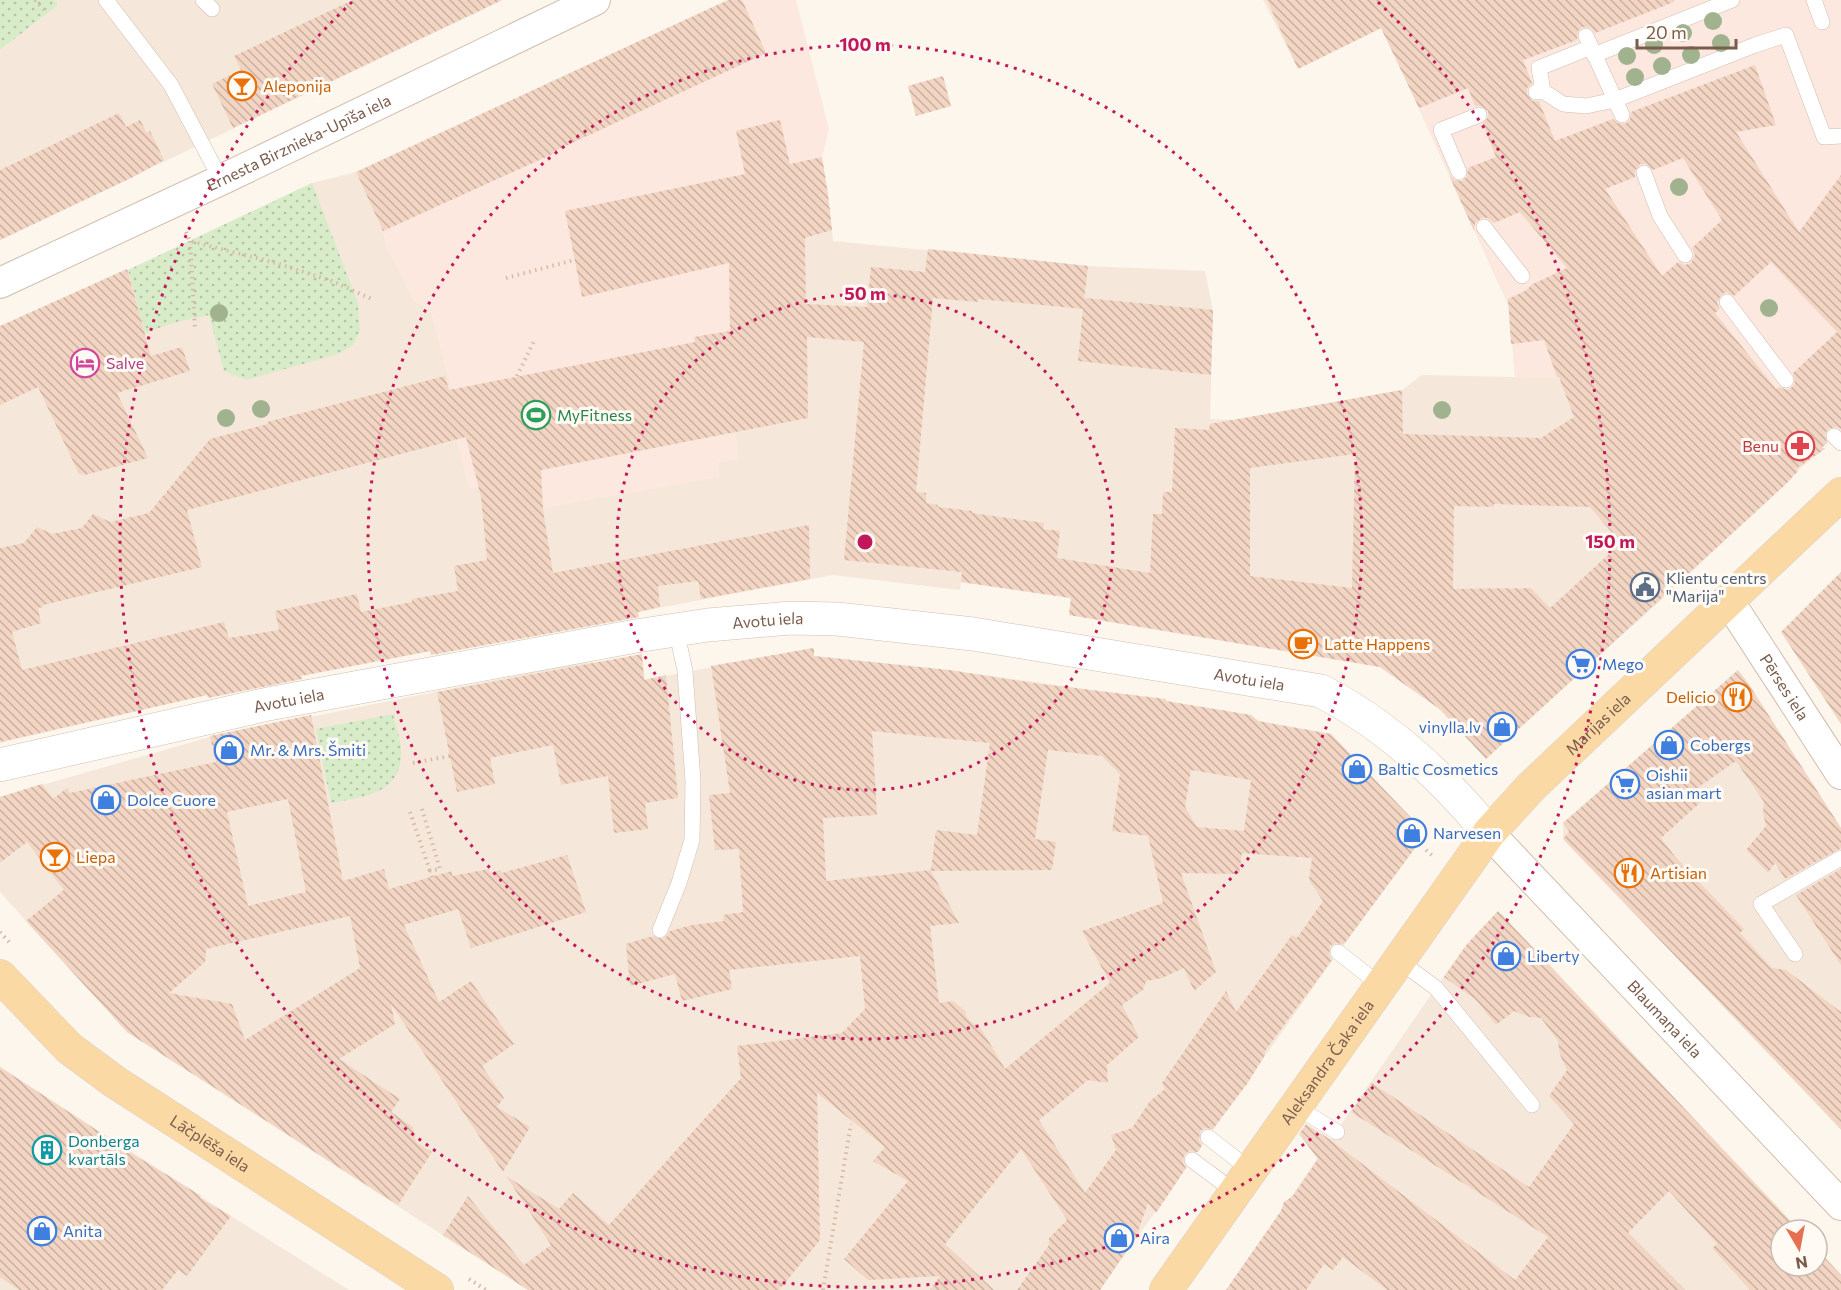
<svg xmlns="http://www.w3.org/2000/svg" width="1841" height="1290" viewBox="0 0 1841 1290" font-family="Commissioner,sans-serif">
  <defs>
    <pattern id="grass-dots" width="8" height="8" patternUnits="userSpaceOnUse" patternTransform="scale(1.5)"><rect width="8" height="8" fill="#d8ecc9"/><path d="M2 2h.1M6 6h.1" fill="none" stroke="#b4c2a5" stroke-width="1.8" stroke-linecap="round"/></pattern>
    <pattern id="building-back-hatch" width="6" height="6" patternUnits="userSpaceOnUse" patternTransform="scale(1.5)"><rect width="6" height="6" fill="#f3d5c3"/><path d="M-1 5l2 2M0 0l6 6M5-1l2 2" fill="none" stroke="#cab0a1"/></pattern>
  </defs>
  <rect width="100%" height="100%" fill="#fdf6ec"/>
  <g fill="#f5e8da">
    <polygon points="55,0 503,0 0,240 0,50 58,5"/>
    <polygon points="1263,0 1841,0 1841,430 1683,580 1491,754 1482,754 1436,706 1380,667 1069,615 1071,598 961,582 960,590 833,575 241,687 0,743 0,328 128,270 312,183 356,172 383,231 387,247 414,300 431,311 458,411 719,476 717,463 735,432 807,418 805,238 832,230 833,241 1088,266 1205,271 1213,310 1210,419 1234,420 1402,390 1422,375 1515,377 1509,307 1506,300 1382,28 1298,69"/>
    <polygon points="813,648 814,657 957,671 1098,691 1251,715 1258,721 1331,734 1419,826 1421,840 1330,964 1100,1290 528,1290 127,1032 0,892 0,797 210,737 574,664 642,658 645,680"/>
    <polygon points="1743,676 1841,828 1841,1130 1563,839 1563,823 1730,678"/>
    <polygon points="1498,913 1502,914 1799,1230 1781,1230 1781,1266 1817,1266 1817,1249 1841,1275 1841,1290 1226,1290 1463,949"/>
    <polygon points="0,1067 231,1216 349,1290 0,1290"/>
  </g>
  <g fill="#fde8e0">
    <polygon points="728,0 796,0 829,129 822,157 832,230 805,238 808,418 735,432 739,459 717,463 719,477 544,508 483,516 480,488 469,488 456,439 458,411 431,311 414,300 387,247 383,231 356,172"/>
    <polygon points="1437,0 1841,0 1841,428 1797,470 1565,378 1515,377 1509,304 1380,23"/>
  </g>
  <g fill="url(#grass-dots)">
    <polygon points="0,0 55,0 58,5 0,50"/>
    <polygon points="312,183 358,303 360,330 353,345 338,354 246,380 224,371 209,315 176,322 145,333 128,270"/>
    <path d="M 393,714 C 396,727 402,742 401,755 C 400,795 361,797 331,803 L 316,729 Z"/>
  </g>
  <g fill="url(#building-back-hatch)" fill-rule="evenodd">
    <polygon points="353,0 502,0 233,128 212,84 241,70 234,56"/>
    <polygon points="728,0 742,0 766,53 557,150 557,152 383,231 356,172"/>
    <path d="M 1267,0 L 1674,0 L 1674,2 L 1595,33 L 1591,28 L 1583,27 L 1578,31 L 1577,40 L 1523,60 L 1532,83 L 1527,88 L 1527,94 L 1532,101 L 1539,101 L 1555,141 L 1613,119 L 1617,123 L 1625,124 L 1630,120 L 1631,112 L 1755,65 L 1776,125 L 1736,132 L 1799,232 L 1841,175 L 1841,429 L 1836,427 L 1828,429 L 1825,434 L 1827,443 L 1822,447 L 1825,449 L 1796,469 L 1798,471 L 1785,485 L 1486,759 L 1441,710 L 1380,667 L 1069,615 L 1071,598 L 961,582 L 962,572 L 844,560 L 864,342 L 807,337 L 808,418 L 541,470 L 543,510 L 553,573 L 809,525 L 810,579 L 701,599 L 698,581 L 658,586 L 660,607 L 638,612 L 639,617 L 431,655 L 430,651 L 301,676 L 302,679 L 208,698 L 207,695 L 0,742 L 0,548 L 24,543 L 37,527 L 52,534 L 82,528 L 93,514 L 110,522 L 149,513 L 210,439 L 268,424 L 267,422 L 445,376 L 449,390 L 695,342 L 694,337 L 730,331 L 729,263 L 582,297 L 565,211 L 745,174 L 736,131 L 780,120 L 790,164 L 822,157 L 828,194 L 832,230 L 805,238 L 806,304 L 867,307 L 871,267 L 925,272 L 928,249 L 1088,266 L 1083,309 L 978,299 L 978,302 L 933,298 L 916,492 L 926,493 L 926,503 L 938,505 L 938,507 L 972,511 L 972,513 L 1044,523 L 1043,529 L 1060,531 L 1057,558 L 1150,573 L 1153,514 L 1162,514 L 1163,492 L 1172,492 L 1175,428 L 1209,430 L 1210,424 L 1402,390 L 1403,434 L 1541,438 L 1574,417 L 1559,377 L 1557,377 L 1544,340 L 1511,344 L 1508,299 L 1525,291 L 1533,284 L 1567,268 L 1520,212 L 1494,223 L 1488,218 L 1482,218 L 1475,223 L 1474,231 L 1449,175 L 1454,180 L 1462,181 L 1467,177 L 1468,168 L 1496,157 L 1483,124 L 1488,117 L 1488,111 L 1481,106 L 1475,106 L 1468,88 L 1419,108 L 1381,28 L 1298,69 ZM 1683,158 L 1722,220 L 1692,248 L 1695,255 L 1691,263 L 1685,265 L 1678,262 L 1662,276 L 1605,189 L 1635,177 L 1635,171 L 1640,164 L 1646,164 L 1653,170 ZM 1771,262 L 1837,332 L 1793,373 L 1795,383 L 1791,388 L 1787,390 L 1779,387 L 1776,389 L 1715,313 L 1720,309 L 1717,303 L 1721,295 L 1726,292 L 1734,296 ZM 466,437 L 481,497 L 487,560 L 454,566 L 458,591 L 412,599 L 412,602 L 361,612 L 357,594 L 275,611 L 279,630 L 229,638 L 224,622 L 22,670 L 12,632 L 41,623 L 38,608 L 43,607 L 43,605 L 202,567 L 187,510 ZM 1355,454 L 1352,588 L 1250,576 L 1250,468 ZM 1494,504 L 1590,507 L 1621,543 L 1550,608 L 1531,588 L 1453,589 L 1454,506 L 1494,507 Z"/>
    <polygon points="943,76 951,106 916,116 908,86"/>
    <polygon points="119,113 126,127 140,120 147,133 150,131 164,160 131,178 0,240 0,170"/>
    <polygon points="127,269 151,356 182,347 190,371 117,393 148,458 81,476 84,473 79,474 38,387 0,405 0,326"/>
    <polygon points="1084,298 1213,310 1211,375 1078,361"/>
    <polygon points="1841,572 1841,724 1781,632"/>
    <path d="M 814,648 L 814,656 L 949,670 L 1033,683 L 1166,699 L 1166,701 L 1251,715 L 1258,721 L 1331,734 L 1419,826 L 1421,840 L 1344,944 L 1335,943 L 1330,946 L 1329,955 L 1332,960 L 1265,1051 L 1265,1055 L 1247,1084 L 1213,1129 L 1205,1128 L 1200,1131 L 1199,1140 L 1202,1145 L 1198,1152 L 1189,1151 L 1184,1155 L 1183,1163 L 1186,1168 L 1156,1213 L 1148,1203 L 1136,1237 L 1100,1290 L 1017,1290 L 1049,1245 L 1049,1238 L 1067,1220 L 1021,1149 L 945,1244 L 994,1290 L 930,1290 L 940,1276 L 868,1280 L 844,1259 L 908,1181 L 873,1161 L 885,1147 L 817,1093 L 820,1240 L 779,1290 L 528,1290 L 443,1235 L 468,1196 L 524,1265 L 551,1245 L 506,1176 L 559,1209 L 573,1193 L 609,1225 L 741,1078 L 737,1046 L 842,1033 L 865,1009 L 860,956 L 729,970 L 732,989 L 682,1001 L 675,974 L 630,986 L 626,944 L 653,936 L 662,939 L 666,937 L 670,931 L 692,925 L 724,921 L 723,915 L 743,912 L 739,849 L 715,850 L 709,795 L 730,793 L 711,666 ZM 872,731 L 990,743 L 977,835 L 936,830 L 931,870 L 826,881 L 823,818 L 877,815 ZM 1048,750 L 1102,756 L 1120,774 L 1112,831 L 1148,836 L 1163,903 L 1082,931 L 1110,983 L 1005,1069 L 982,1030 L 967,1018 L 965,1011 L 953,1001 L 939,1003 L 930,926 L 959,923 L 931,871 L 1052,870 L 1056,842 L 1035,839 ZM 1191,770 L 1251,780 L 1244,831 L 1197,827 L 1185,807 ZM 1242,853 L 1312,858 L 1309,880 L 1323,901 L 1297,938 L 1292,935 L 1236,1012 L 1226,991 L 1162,1083 L 1165,1089 L 1150,1101 L 1132,1128 L 1111,1135 L 1116,1150 L 1085,1193 L 1039,1120 L 1088,1080 L 1108,1083 L 1107,1065 L 1139,1037 L 1122,1005 L 1143,990 L 1146,981 L 1162,978 L 1184,968 L 1194,991 L 1216,972 L 1181,873 L 1239,874 Z"/>
    <polygon points="642,654 644,680 666,675 678,798 645,803 648,829 614,833 608,776 561,785 553,745 490,758 495,784 457,792 437,692"/>
    <polygon points="1738,670 1748,683 1841,828 1841,848 1785,879 1775,863 1768,873 1746,850 1766,826 1763,813 1764,802 1736,761 1693,791 1701,802 1661,838 1676,858 1744,929 1740,933 1772,968 1786,970 1841,1012 1841,1129 1563,839 1569,831 1563,823"/>
    <path d="M 311,715 L 343,881 L 384,869 L 389,889 L 452,871 L 452,876 L 489,869 L 490,873 L 500,870 L 502,873 L 567,855 L 586,912 L 471,948 L 458,909 L 404,925 L 439,1002 L 471,981 L 514,1044 L 482,1066 L 504,1098 L 497,1107 L 530,1127 L 503,1172 L 391,1004 L 395,1024 L 339,1059 L 400,1099 L 391,1112 L 413,1127 L 416,1142 L 432,1152 L 398,1205 L 127,1032 L 26,921 L 64,890 L 27,842 L 0,863 L 0,797 L 42,784 L 53,799 L 67,788 L 70,793 L 216,762 L 210,736 ZM 288,799 L 306,892 L 248,906 L 227,812 ZM 350,916 L 360,968 L 245,1040 L 232,1004 L 169,993 L 205,962 L 206,949 Z"/>
    <polygon points="1841,869 1841,965 1796,895"/>
    <polygon points="1498,911 1799,1230 1781,1230 1781,1266 1817,1266 1817,1249 1841,1275 1841,1290 1750,1290 1712,1248 1717,1244 1669,1191 1628,1233 1685,1290 1387,1290 1343,1257 1333,1270 1324,1264 1306,1290 1226,1290 1281,1211 1284,1202 1293,1196 1318,1159 1299,1134 1306,1124 1328,1138 1515,1280 1548,1237 1351,1112 1372,1083 1529,1187 1574,1124 1549,1096 1567,1070 1560,1055 1558,1041 1541,1018 1529,1017 1514,1011 1496,1025 1476,1000 1444,977 1468,943"/>
    <polygon points="0,1067 136,1156 174,1179 201,1196 200,1198 231,1216 187,1276 178,1270 162,1290 19,1290 0,1277"/>
  </g>
  <g fill="none" stroke-linecap="round" stroke-linejoin="round">
    <g stroke="#d1beb0" stroke-width="16">
      <g id="service">
        <polyline points="106,0 171,85 221,180"/>
        <polyline points="203,0 212,9"/>
        <polyline points="1814,0 1822,22"/>
        <polyline points="1586,36 1622,115"/>
        <polyline points="1594,55 1732,0"/>
        <polyline points="1543,91 1539,68 1591,47"/>
        <polyline points="1536,92 1543,91 1563,104 1586,106 1615,100 1755,45 1786,35 1824,137 1841,136"/>
        <polyline points="1459,172 1441,130 1479,115"/>
        <polyline points="1644,173 1660,216 1685,255"/>
        <polyline points="1484,227 1522,276"/>
        <polyline points="1727,302 1786,380"/>
        <polyline points="1834,436 1841,443"/>
        <polyline points="660,930 679,883 692,840 693,781 685,671 676,629"/>
        <polyline points="1338,952 1380,985"/>
        <polyline points="1795,954 1761,904 1841,858"/>
        <polyline points="1398,960 1436,988 1532,1105"/>
        <polyline points="1295,1106 1337,1132"/>
        <polyline points="1208,1137 1250,1170"/>
        <polyline points="1192,1160 1235,1192"/>
      </g>
    </g>
    <g stroke="#d1beb0" stroke-width="32">
      <g id="minor">
        <path id="s1" d="M 0,283 L 221,180 L 595,0"/>
        <path id="s2" d="M 1728,600 L 1841,774"/>
        <path id="s3" d="M 1489,833 L 1841,1205"/>
      </g>
    </g>
    <g stroke="#d1beb0" stroke-width="34">
      <g id="tertiary">
        <path id="s4" d="M 0,765 L 268,704 L 636,636 L 708,625 L 791,618 L 837,619 L 973,634 L 1321,691 C 1387,725 1442,776 1489,833"/>
      </g>
    </g>
    <g stroke="#dad1cd" stroke-width="34">
      <g id="primary">
        <path id="s5" d="M 0,976 L 69,1048 L 115,1082 L 437,1290"/>
        <path id="s6" d="M 1166,1290 L 1489,833 L 1531,787 L 1841,494"/>
      </g>
    </g>
    <g stroke="#d9b8a5" stroke-width="4" stroke-dasharray="1.5 4.5" stroke-linecap="butt">
      <polyline points="35,0 47,13"/>
      <polyline points="186,232 190,241 276,263 332,281 374,300"/>
      <polyline points="190,241 195,330"/>
      <polyline points="506,278 574,260"/>
      <polyline points="517,376 534,341"/>
      <polyline points="413,763 450,756"/>
      <polyline points="422,809 440,869 430,871 432,877"/>
      <polyline points="410,812 430,871"/>
      <polyline points="1426,850 1433,856"/>
      <polyline points="0,932 10,943"/>
      <polyline points="469,1279 486,1290"/>
      <polyline points="823,1290 851,1124"/>
    </g>
    <use href="#service" stroke="#fff" stroke-width="15"/>
    <use href="#minor" stroke="#fff" stroke-width="30"/>
    <use href="#tertiary" stroke="#fff" stroke-width="33"/>
    <use href="#primary" stroke="#fbd9a5" stroke-width="33"/>
  </g>
  <g fill="#a0b28e">
    <circle cx="1713" cy="21" r="9"/>
    <circle cx="1683" cy="33" r="9"/>
    <circle cx="1721" cy="43" r="9"/>
    <circle cx="1654" cy="45" r="9"/>
    <circle cx="1691" cy="55" r="9"/>
    <circle cx="1627" cy="56" r="9"/>
    <circle cx="1662" cy="66" r="9"/>
    <circle cx="1635" cy="77" r="9"/>
    <circle cx="1679" cy="187" r="9"/>
    <circle cx="1769" cy="308" r="9"/>
    <circle cx="219" cy="313" r="9"/>
    <circle cx="261" cy="409" r="9"/>
    <circle cx="1442" cy="410" r="9"/>
    <circle cx="226" cy="418" r="9"/>
  </g>
  <g fill="none" stroke="#c2185b" stroke-width="3" stroke-dasharray="3 6">
    <circle cx="865" cy="542" r="248"/>
    <circle cx="865" cy="542" r="497"/>
    <path d="M1378 2A745 745 0 1 1 352 2"/>
  </g>
  <defs>
    <g id="bar-ring" transform="scale(1.5)"><circle r="9.5" fill="#fffaf3" stroke="#e8710a" stroke-width="1.5"/><path d="M-6-5H6L.8 .8V4.5H3.5V6h-7V4.5H-.8V.8Z" fill="#e8710a"/></g>
    <g id="hotel-ring" transform="scale(1.5)"><circle r="9.5" fill="#fffaf3" stroke="#d1479c" stroke-width="1.5"/><path d="M-6-4.5h1.5V1H6V5H4.5V3h-9V5H-6ZM-4 0a1.8 1.8 0 1 1 3.6 0ZM.5 0V-2.5h3Q6-2.5 6 0Z" fill="#d1479c"/></g>
    <g id="stadium-ring" transform="scale(1.5)"><circle r="9.5" fill="#fffaf3" stroke="#2e9e5b" stroke-width="1.5"/><path d="M0-5a6.5 5 0 1 0 0 10a6.5 5 0 1 0 0-10ZM-3.5-1.8h7v3.6h-7Z" fill="#2e9e5b"/></g>
    <g id="pharmacy-ring" transform="scale(1.5)"><circle r="9.5" fill="#fffaf3" stroke="#e0444e" stroke-width="1.5"/><path d="M-2-6h4v4h4v4h-4v4h-4v-4h-4v-4h4Z" fill="#e0444e"/></g>
    <g id="civic-ring" transform="scale(1.5)"><circle r="9.5" fill="#fffaf3" stroke="#5c6f8a" stroke-width="1.5"/><path d="M-.6-6.5H3V-4.5H.6V-3L4-1V1h2V6H-6V1h2V-1L-.6-3ZM-1.2 2.5V6h2.4V2.5Z" fill="#5c6f8a"/></g>
    <g id="cafe-ring" transform="scale(1.5)"><circle r="9.5" fill="#fffaf3" stroke="#e8710a" stroke-width="1.5"/><path d="M-5.5-4.5H6V0H3Q3 3.5 0 3.5H-2.5Q-5.5 3.5-5.5 0ZM3-3.2v2h1.7v-2ZM-6 4.5H4V6H-6Z" fill="#e8710a"/></g>
    <g id="supermarket-ring" transform="scale(1.5)"><circle r="9.5" fill="#fffaf3" stroke="#3f7fe0" stroke-width="1.5"/><path d="M-6-5.5h2.5l.6 2H6L4.5 2H-2.5L-4.4-4H-6ZM-1.5 3.2a1.3 1.3 0 1 0 .1 0ZM3 3.2a1.3 1.3 0 1 0 .1 0Z" fill="#3f7fe0"/></g>
    <g id="restaurant-ring" transform="scale(1.5)"><circle r="9.5" fill="#fffaf3" stroke="#e8710a" stroke-width="1.5"/><path d="M-5-6h1v4h1v-4h1v4h1v-4h1v5L-1.5 .5V6h-2V.5L-5-1ZM5-6V6H3V1.5H1.5Q1.5-4 5-6Z" fill="#e8710a"/></g>
    <g id="shop-ring" transform="scale(1.5)"><circle r="9.5" fill="#fffaf3" stroke="#3f7fe0" stroke-width="1.5"/><path d="M-5-2.5h2.3a2.7 3.5 0 0 1 5.4 0H5L5.5 6h-11ZM-1.5-2.5h3a1.5 2.3 0 0 0-3 0Z" fill="#3f7fe0"/></g>
    <g id="building-ring" transform="scale(1.5)"><circle r="9.5" fill="#fffaf3" stroke="#0f9aa8" stroke-width="1.5"/><path d="M-4-6H4V6H1V3H-1V6H-4ZM-2.5-4.3h1.7v1.8h-1.7ZM.8-4.3h1.7v1.8H.8ZM-2.5-1h1.7V.8h-1.7ZM.8-1h1.7V.8H.8Z" fill="#0f9aa8"/></g>
  </defs>
  <g fill-rule="evenodd">
    <use href="#bar-ring" x="242" y="86"/>
    <use href="#hotel-ring" x="85" y="363"/>
    <use href="#stadium-ring" x="536" y="415"/>
    <use href="#pharmacy-ring" x="1800" y="446"/>
    <use href="#civic-ring" x="1645" y="587"/>
    <use href="#cafe-ring" x="1303" y="644"/>
    <use href="#supermarket-ring" x="1581" y="664"/>
    <use href="#restaurant-ring" x="1737" y="697"/>
    <use href="#shop-ring" x="1502" y="727"/>
    <use href="#shop-ring" x="1669" y="745"/>
    <use href="#shop-ring" x="229" y="750"/>
    <use href="#shop-ring" x="1357" y="769"/>
    <use href="#supermarket-ring" x="1625" y="784"/>
    <use href="#shop-ring" x="106" y="800"/>
    <use href="#shop-ring" x="1412" y="833"/>
    <use href="#bar-ring" x="55" y="857"/>
    <use href="#restaurant-ring" x="1629" y="873"/>
    <use href="#shop-ring" x="1506" y="956"/>
    <use href="#building-ring" x="47" y="1150"/>
    <use href="#shop-ring" x="42" y="1231"/>
    <use href="#shop-ring" x="1119" y="1238"/>
  </g>
  <g text-anchor="middle" stroke-width="6" stroke-linejoin="round" paint-order="stroke">
    <g font-size="16" fill="#c56008" stroke="#fffaf3" text-anchor="start">
      <text x="263" y="92">Aleponija</text>
      <text x="1324" y="650">Latte Happens</text>
      <text x="1716" y="703" text-anchor="end">Delicio</text>
      <text x="76" y="863">Liepa</text>
      <text x="1650" y="879">Artisian</text>
    </g>
    <g font-size="16" fill="#7a5c4d" stroke="#fffaf3">
      <text dy="6" stroke="none"><textPath href="#s1" startOffset="330">Ernesta Birznieka-Upīša iela</textPath></text>
      <text dy="6" stroke="none"><textPath href="#s4" startOffset="782">Avotu iela</textPath></text>
      <text dy="6" stroke="none"><textPath href="#s4" startOffset="1268">Avotu iela</textPath></text>
      <text dy="6" stroke="none"><textPath href="#s2" startOffset="104">Pērses iela</textPath></text>
      <text dy="6" stroke="none"><textPath href="#s4" startOffset="296">Avotu iela</textPath></text>
      <text dy="6" stroke="none"><textPath href="#s6" startOffset="714">Marijas iela</textPath></text>
      <text dy="6" stroke="none"><textPath href="#s3" startOffset="256">Blaumaņa iela</textPath></text>
      <text dy="6" stroke="none"><textPath href="#s6" startOffset="279">Aleksandra Čaka iela</textPath></text>
      <text dy="6" stroke="none"><textPath href="#s5" startOffset="270">Lāčplēša iela</textPath></text>
    </g>
    <g font-size="16" fill="#b23c85" stroke="#fffaf3" text-anchor="start">
      <text x="106" y="369">Salve</text>
    </g>
    <g font-size="16" fill="#27864d" stroke="#fffaf3" text-anchor="start">
      <text x="557" y="421">MyFitness</text>
    </g>
    <g font-size="16" fill="#be3a42" stroke="#fffaf3" text-anchor="end">
      <text x="1779" y="452">Benu</text>
    </g>
    <g font-size="16" fill="#4e5e75" stroke="#fffaf3" text-anchor="start">
      <text x="1666" y="584">Klientu centrs<tspan x="1666" dy="18">"Marija"</tspan></text>
    </g>
    <g font-size="16" fill="#366cbe" stroke="#fffaf3" text-anchor="start">
      <text x="1602" y="670">Mego</text>
      <text x="1481" y="733" text-anchor="end">vinylla.lv</text>
      <text x="1690" y="751">Cobergs</text>
      <text x="250" y="756">Mr. &amp; Mrs. Šmiti</text>
      <text x="1378" y="775">Baltic Cosmetics</text>
      <text x="1646" y="781">Oishii<tspan x="1646" dy="18">asian mart</tspan></text>
      <text x="127" y="806">Dolce Cuore</text>
      <text x="1433" y="839">Narvesen</text>
      <text x="1527" y="962">Liberty</text>
      <text x="63" y="1237">Anita</text>
      <text x="1140" y="1244">Aira</text>
    </g>
    <g font-size="16" fill="#0d838f" stroke="#fffaf3" text-anchor="start">
      <text x="68" y="1147">Donberga<tspan x="68" dy="18">kvartāls</tspan></text>
    </g>
  </g>
  <circle cx="865" cy="542" r="9" fill="#c2185b" stroke="#fffaf3" stroke-width="3"/>
  <g font-size="18" text-anchor="middle" font-weight="bold" fill="#c2185b" stroke="#fffaf3" stroke-width="6" stroke-linejoin="round" paint-order="stroke">
    <text x="865" y="51">100 m</text>
    <text x="865" y="300">50 m</text>
    <text x="1610" y="548">150 m</text>
  </g>
  <g transform="translate(1799 1248) rotate(170)"><circle r="28" fill="#fffaf3" stroke="#cabbb1" stroke-width="1.5"/>
  <path d="M0-4.5L10 22L0 15L-10 22Z" fill="#e76f51"/>
  <text y="-9" font-size="16" font-weight="bold" text-anchor="middle" fill="#7a5c4d">N</text>
  </g>
  <path d="M1637 39v9h99v-9" fill="none" stroke="#7a5c4d" stroke-width="3"/>
  <text x="1646" y="39" font-size="18" fill="#7a5c4d" stroke="#fffaf3" stroke-width="4.5" paint-order="stroke">20 m</text>
</svg>
